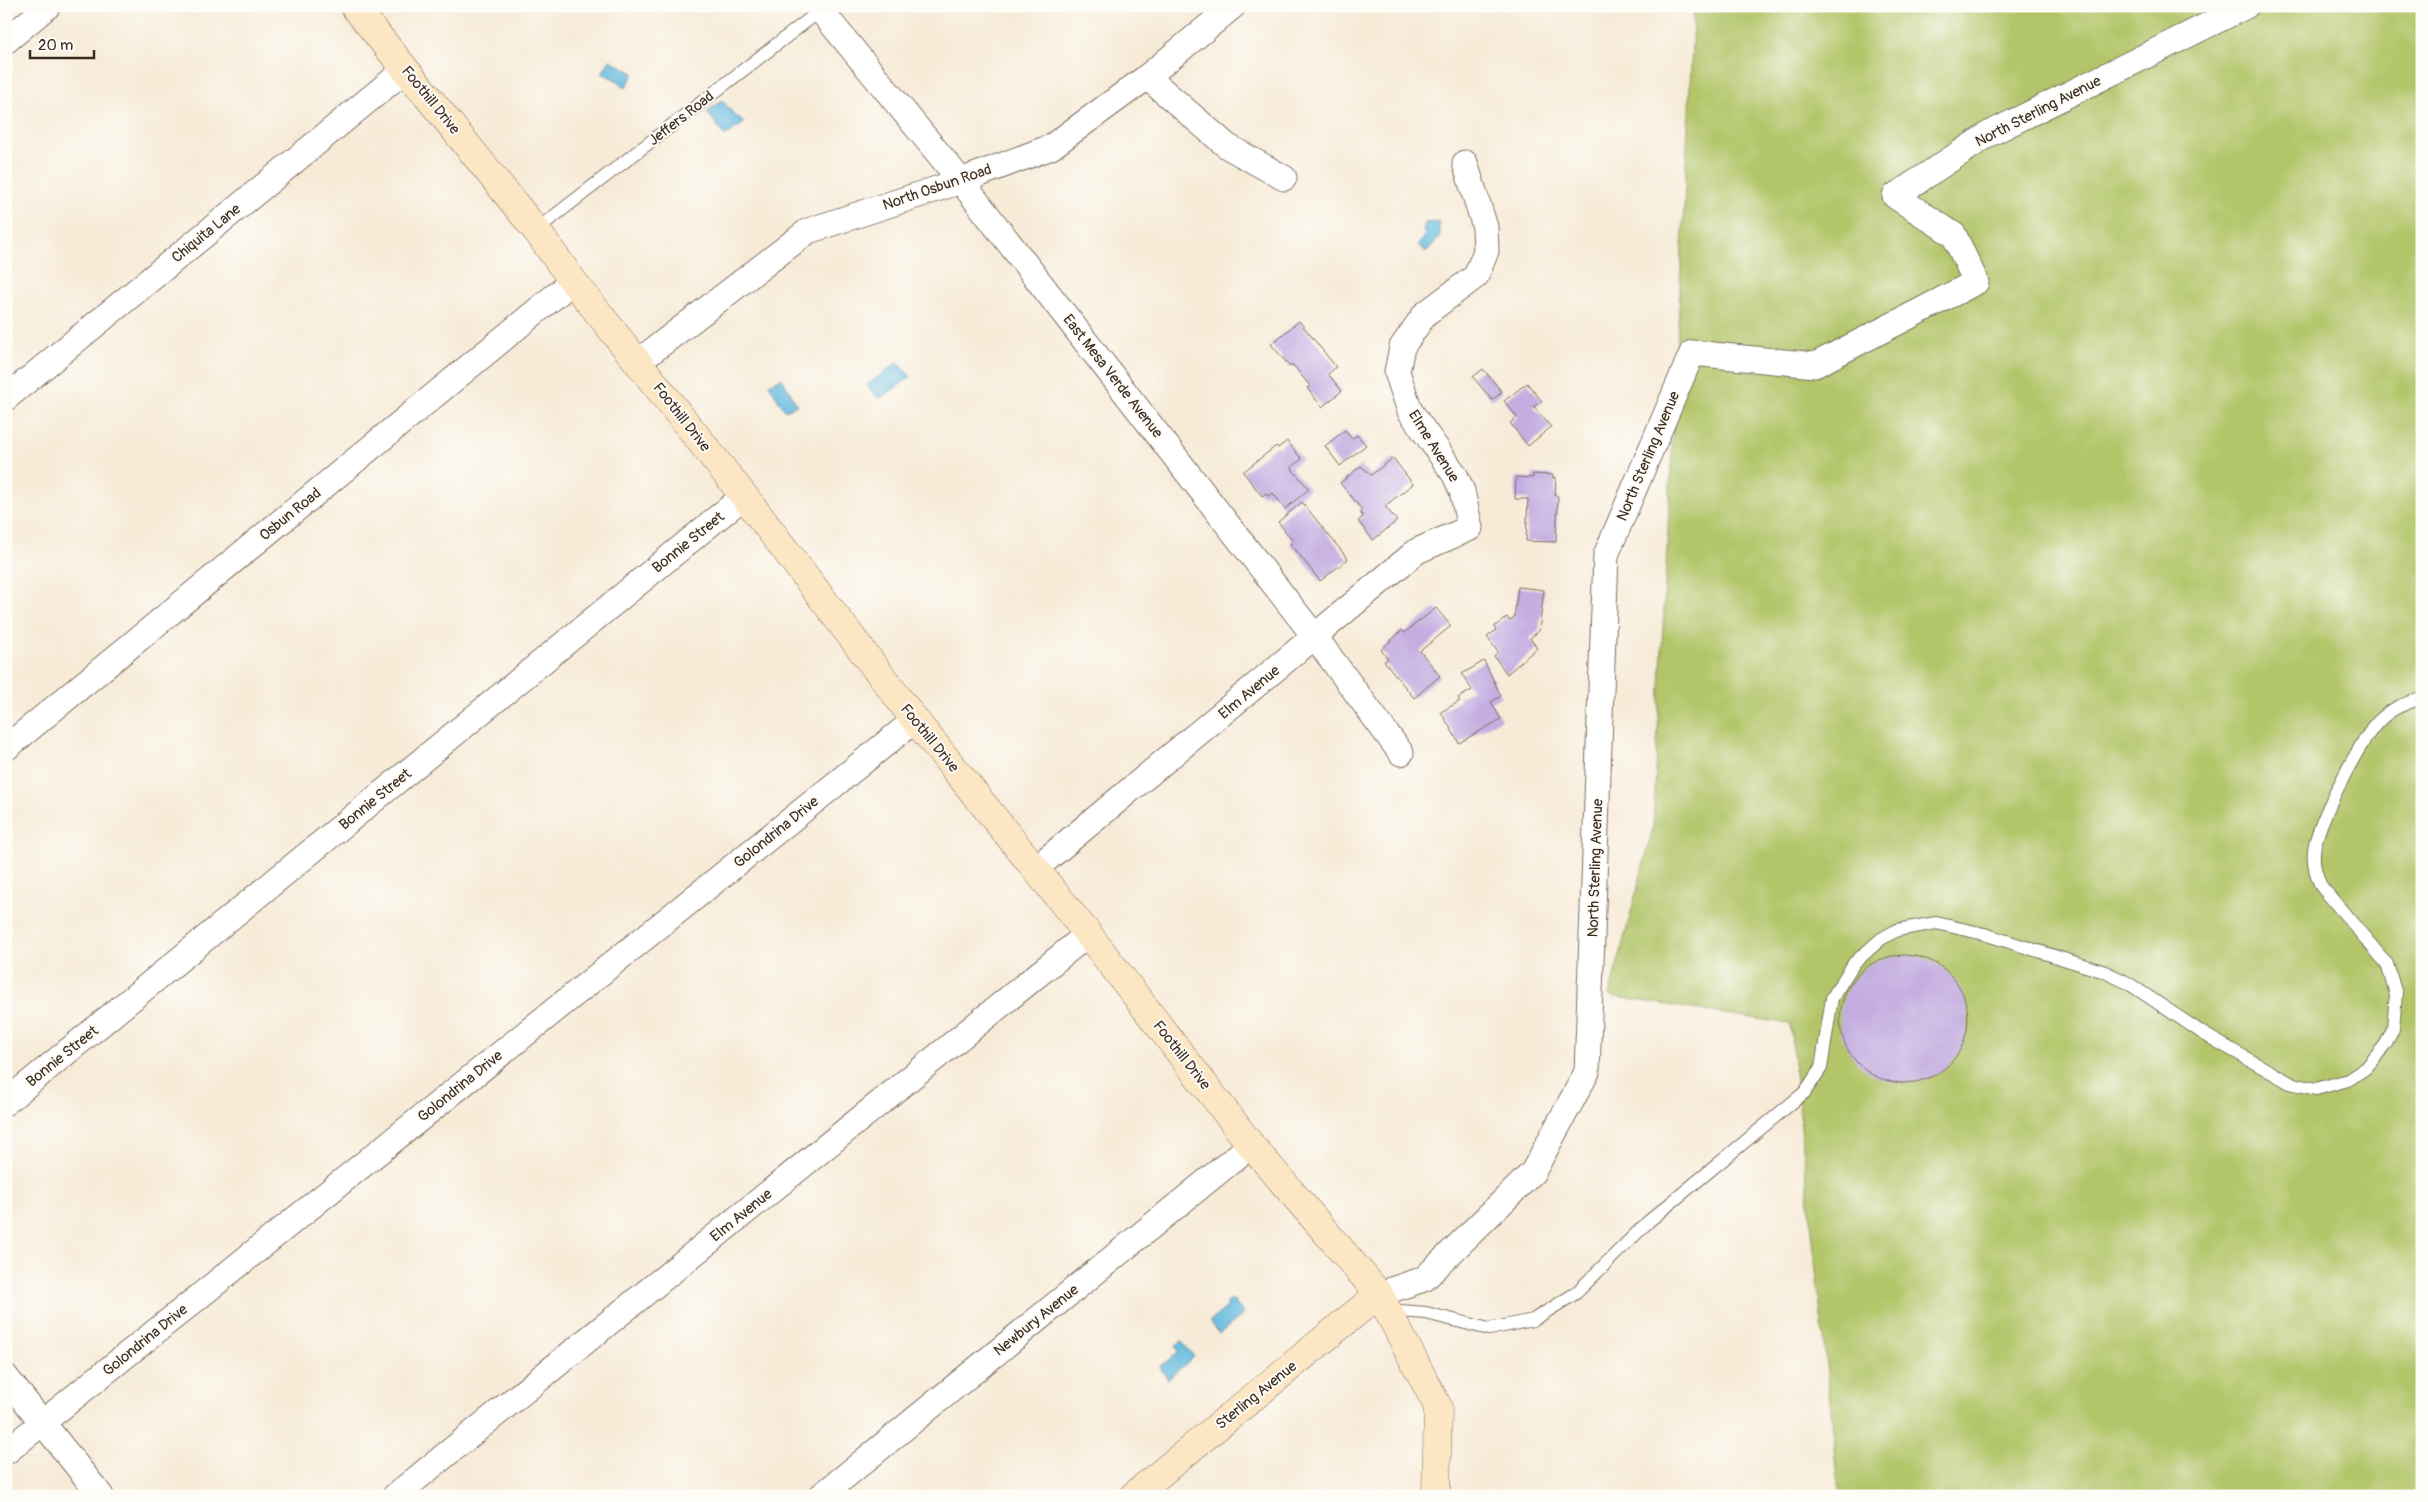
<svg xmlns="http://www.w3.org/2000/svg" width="2428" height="1502" viewBox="0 0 2428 1502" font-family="Pangolin,sans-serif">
  <rect width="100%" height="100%" fill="#fdfcf7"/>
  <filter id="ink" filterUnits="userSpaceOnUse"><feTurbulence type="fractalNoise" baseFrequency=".02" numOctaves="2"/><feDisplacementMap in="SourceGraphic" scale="10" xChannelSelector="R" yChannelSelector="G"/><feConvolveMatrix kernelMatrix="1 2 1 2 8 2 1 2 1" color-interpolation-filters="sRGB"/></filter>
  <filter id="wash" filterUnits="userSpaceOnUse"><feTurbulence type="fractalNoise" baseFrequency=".0096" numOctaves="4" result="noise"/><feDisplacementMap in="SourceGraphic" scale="20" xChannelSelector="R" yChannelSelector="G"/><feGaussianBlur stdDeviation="1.12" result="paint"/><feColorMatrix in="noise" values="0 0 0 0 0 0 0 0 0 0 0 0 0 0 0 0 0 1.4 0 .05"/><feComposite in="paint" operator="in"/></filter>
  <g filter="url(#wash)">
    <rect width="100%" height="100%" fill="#f7ebd8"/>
    <polygon fill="#b2c569" stroke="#767844" points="1694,6 2422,6 2422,1496 1840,1496 1790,1024 1609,996 1653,828"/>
    <g fill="#5fb8dd" stroke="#4d717e">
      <polygon points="610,60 634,73 626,88 621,86 620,82 602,73"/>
      <polygon points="722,100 737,118 739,117 744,123 725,136 707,112"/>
      <polygon points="1439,222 1440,237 1426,252 1418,245 1425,234 1423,232 1425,223"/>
      <polygon points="898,362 911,377 879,399 867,385"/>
      <polygon points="782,378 797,405 785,411 769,384"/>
      <polygon points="1232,1299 1244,1314 1219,1334 1209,1322 1228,1306 1226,1303"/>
      <polygon points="1182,1341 1194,1357 1168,1379 1160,1367 1179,1351 1176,1346"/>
    </g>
    <g id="blocks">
      <g fill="#c4ade1">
        <polygon points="1299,321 1336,367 1328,374 1342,391 1322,407 1307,388 1310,386 1293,365 1290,367 1271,344"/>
        <polygon points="1483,369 1502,392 1492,400 1473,377"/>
        <polygon points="1527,383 1542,401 1534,407 1551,427 1528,446 1510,423 1517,417 1504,401"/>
        <polygon points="1345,430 1352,439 1357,435 1366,445 1340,466 1325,446"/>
        <polygon points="1287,441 1302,459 1292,466 1293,470 1309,489 1285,509 1273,493 1268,496 1266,493 1262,496 1243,472 1276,446 1278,448"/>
        <polygon points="1393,458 1413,484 1385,506 1397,521 1373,540 1358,521 1363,517 1360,512 1362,510 1340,483 1361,466 1371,475"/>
        <polygon points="1533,474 1553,475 1553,478 1556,478 1555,496 1558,496 1556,542 1526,541 1528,499 1515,499 1516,477 1533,478"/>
        <polygon points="1302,502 1348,559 1320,581 1290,543 1293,541 1278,522"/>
        <polygon points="1518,587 1544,590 1539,631 1530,638 1537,648 1507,674 1494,656 1498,652 1487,637 1496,630 1494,627 1507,617 1510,621 1514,618"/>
        <polygon points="1436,608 1451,626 1420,651 1440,676 1414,698 1384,661 1388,659 1381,650 1402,630 1404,633"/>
        <polygon points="1484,661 1501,696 1491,702 1501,719 1459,743 1441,712 1460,701 1458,698 1472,690 1462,674"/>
        <circle cx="1904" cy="1019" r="64"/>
      </g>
    </g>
  </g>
  <g filter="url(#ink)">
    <use href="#blocks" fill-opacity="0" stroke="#7d6e5f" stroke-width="1"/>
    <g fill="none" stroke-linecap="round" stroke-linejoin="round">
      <g stroke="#7d6e5f" stroke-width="14">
        <g id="lane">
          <polyline points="536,230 821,10"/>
          <path d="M 1388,1310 L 1426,1313 L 1489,1329 L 1533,1320 L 1576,1293 L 1649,1221 L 1805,1092 L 1821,1068 L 1832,998 L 1854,963 L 1881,939 L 1897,930 L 1936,923 L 1984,934 L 2105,972 L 2128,983 L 2204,1034 L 2290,1083 L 2316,1089 L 2348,1080 L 2366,1068 L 2386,1044 L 2393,1029 L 2396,994 L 2387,964 L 2321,886 C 2314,871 2311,854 2317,837 C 2325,811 2361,737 2381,719 C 2393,707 2407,703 2422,698"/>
        </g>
      </g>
      <g stroke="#7d6e5f" stroke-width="27">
        <g id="street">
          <polyline points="817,6 961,181 1315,637 1401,753"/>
          <polyline points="6,41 48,6"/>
          <polyline points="1147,77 1227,146 1284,178"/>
          <polyline points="638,362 808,231 961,181 1051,147 1147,77 1233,6"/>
          <polyline points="6,398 406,69"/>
          <polyline points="6,748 573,281"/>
          <polyline points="1035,869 1417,551 1470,528 1462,491 1455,475 1410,411 1397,372 1402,347 1425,314 1476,276 1486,251 1485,227 1465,163"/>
          <polyline points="6,1102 744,496"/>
          <polyline points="1379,1294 1424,1279 1533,1172 1587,1072 1606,555 1692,353 1815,365 1976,282 1954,235 1895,196 1989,134 2246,6"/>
          <polyline points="6,1377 101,1496"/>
          <polyline points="6,1452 915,720"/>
          <polyline points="395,1496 1088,934"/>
          <polyline points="821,1496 1251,1145"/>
        </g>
      </g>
      <g stroke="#7d6e5f" stroke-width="29">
        <g id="secondary">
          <polyline points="354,6 536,230 573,281 744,496 915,720 1088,934 1251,1145 1379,1294 1438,1407 1436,1496"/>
          <polyline points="1133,1496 1379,1294"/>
        </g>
      </g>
      <use href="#lane" stroke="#fff" stroke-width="12"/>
      <use href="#street" stroke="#fff" stroke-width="25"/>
      <use href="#secondary" stroke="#fce6c4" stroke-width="28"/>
    </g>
  </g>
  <g text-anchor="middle" stroke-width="4" stroke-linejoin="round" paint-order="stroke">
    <g font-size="15" fill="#3b2a1e" stroke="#fdfcf7">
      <text transform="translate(431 100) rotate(51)" y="5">Foothill Drive</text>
      <text transform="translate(2038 111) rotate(-27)" y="5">North Sterling Avenue</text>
      <text transform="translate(681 118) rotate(-38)" y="5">Jeffers Road</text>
      <text transform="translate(937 187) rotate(-19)" y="5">North Osbun Road</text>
      <text transform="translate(206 233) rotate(-39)" y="5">Chiquita Lane</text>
      <text transform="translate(1113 376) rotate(52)" y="5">East Mesa Verde Avenue</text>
      <text transform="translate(682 417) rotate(52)" y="5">Foothill Drive</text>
      <text transform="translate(1434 446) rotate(58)" y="5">Elme Avenue</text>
      <text transform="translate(1648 456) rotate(-67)" y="5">North Sterling Avenue</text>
      <text transform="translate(290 514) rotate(-39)" y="5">Osbun Road</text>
      <text transform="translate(688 542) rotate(-39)" y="5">Bonnie Street</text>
      <text transform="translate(1249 692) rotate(-40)" y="5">Elm Avenue</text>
      <text transform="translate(930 738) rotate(51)" y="5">Foothill Drive</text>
      <text transform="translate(375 799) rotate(-39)" y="5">Bonnie Street</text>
      <text transform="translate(776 832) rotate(-39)" y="5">Golondrina Drive</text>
      <text transform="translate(1595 868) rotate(-88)" y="5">North Sterling Avenue</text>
      <text transform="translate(1182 1055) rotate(52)" y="5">Foothill Drive</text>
      <text transform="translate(62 1056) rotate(-39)" y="5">Bonnie Street</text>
      <text transform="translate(460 1086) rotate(-39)" y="5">Golondrina Drive</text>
      <text transform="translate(741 1215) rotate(-39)" y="5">Elm Avenue</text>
      <text transform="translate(1036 1320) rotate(-39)" y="5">Newbury Avenue</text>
      <text transform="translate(145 1340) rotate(-39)" y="5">Golondrina Drive</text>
      <text transform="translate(1256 1395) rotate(-39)" y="5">Sterling Avenue</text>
    </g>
  </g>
  <rect width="2428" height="1502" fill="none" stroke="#fdfcf7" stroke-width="25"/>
  <path d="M30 50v8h64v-8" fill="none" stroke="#3b2a1e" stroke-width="2.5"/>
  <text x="38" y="50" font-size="15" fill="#3b2a1e" stroke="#fdfcf7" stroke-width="4" paint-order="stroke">20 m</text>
</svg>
